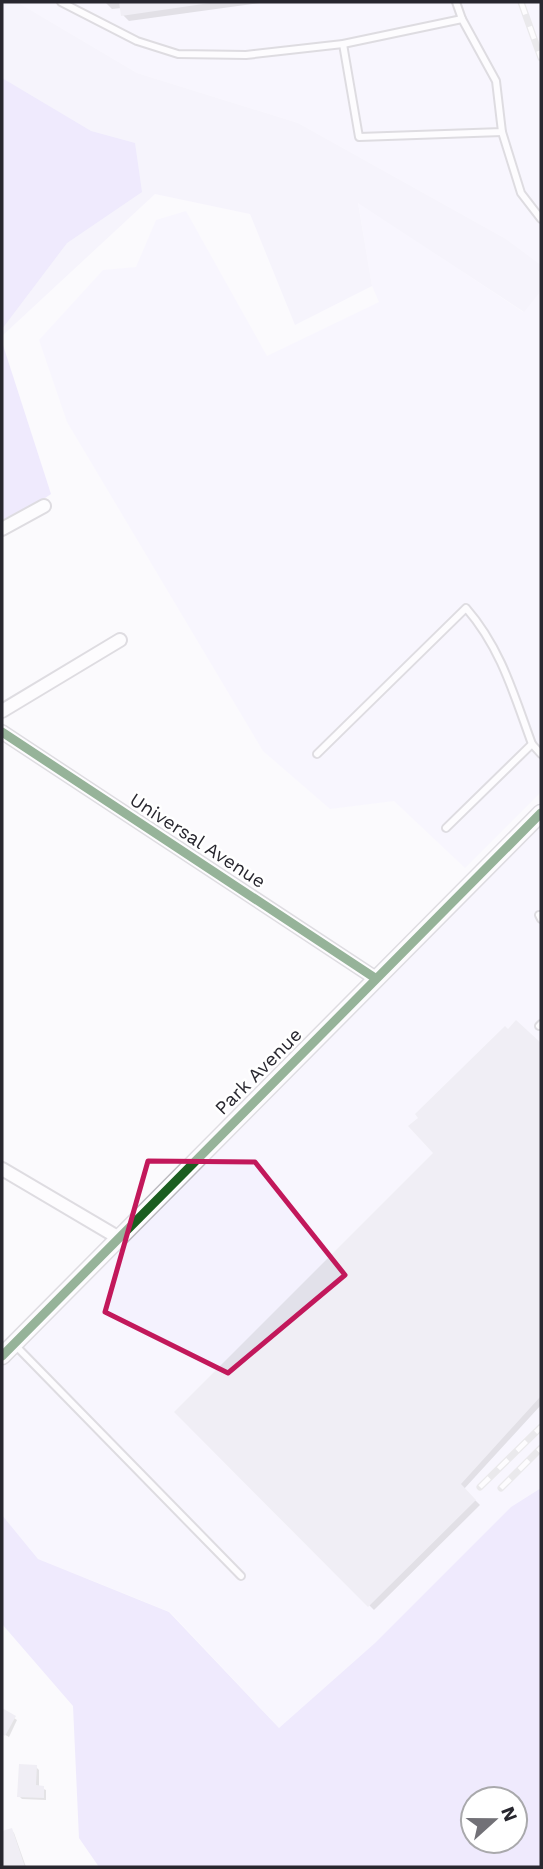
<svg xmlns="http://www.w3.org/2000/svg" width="543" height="1869" viewBox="0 0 543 1869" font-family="'Work Sans',sans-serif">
  <rect width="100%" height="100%" fill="#fbfafd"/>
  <g fill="#f4f2fe">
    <polygon points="17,2 541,2 541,265 506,239 298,123 137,73"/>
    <polygon points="358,202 523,312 541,291 541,792 465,868 394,801 330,809 263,751 67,422 39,340 103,270 136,267 156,220 186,211 267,356 379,302 372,286"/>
    <polygon points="541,820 541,1488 511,1507 375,1643 279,1728 170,1612 38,1559 2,1515 2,1356"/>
  </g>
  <polygon fill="#efedfb" points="2,2 17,2 137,73 298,123 506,239 541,265 541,291 524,312 358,203 372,286 295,325 250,214 155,194 2,336 2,90 22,91 2,78"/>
  <g fill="#dfd7fc" fill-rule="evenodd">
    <polygon points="2,78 91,131 135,143 142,192 67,243 2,329"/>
    <polygon points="2,342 51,494 2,527"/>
    <path d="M 541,1488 L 541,1867 L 99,1867 L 79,1838 L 73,1706 L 2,1624 L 2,1515 L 38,1559 L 169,1612 L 279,1728 L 375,1643 L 511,1507 ZM 473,1799 L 515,1799 L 515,1841 L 473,1841 Z"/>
  </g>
  <g fill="#0003">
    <polygon points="105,2 267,2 129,21 123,15 122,8 112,9"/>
    <polygon points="541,1046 541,1405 464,1489 480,1505 374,1610 176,1412"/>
    <polygon points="2,1710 17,1720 9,1737 2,1733"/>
    <polygon points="36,1767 39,1770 39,1787 46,1790 46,1800 22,1799 19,1796"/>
    <polygon points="11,1830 14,1833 26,1867 2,1867 2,1833"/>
  </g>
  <g fill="#e2e1ea">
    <polygon points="119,2 210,2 210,3 121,16"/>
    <polygon points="516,1020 541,1043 541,1396 461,1484 476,1500 368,1607 174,1412 433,1153 408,1126 418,1118 415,1114 505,1026 508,1029"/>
    <polygon points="2,1708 16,1716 5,1736 2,1734"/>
    <polygon points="19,1764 37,1765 36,1785 44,1786 44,1798 17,1797"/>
    <polygon points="12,1828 25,1867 2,1867 2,1831"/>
  </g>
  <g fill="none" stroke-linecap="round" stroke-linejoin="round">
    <g stroke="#bbb9bf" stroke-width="10">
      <g id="service">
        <polyline points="61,2 137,41 178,54 246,55 343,44 462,19 456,2"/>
        <polyline points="343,44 359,137 502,132 496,81 462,19"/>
        <polyline points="502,132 521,193 541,219"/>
        <path d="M 317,754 L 466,608 C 501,648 514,695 532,744"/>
        <polyline points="446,828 532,744 541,754"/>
        <polyline points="539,915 541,919"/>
        <polyline points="539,1026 541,1024"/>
        <polyline points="15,1345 241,1576"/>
      </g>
    </g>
    <g stroke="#bbb9bf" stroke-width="16">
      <g id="minor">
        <polyline points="2,529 44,506"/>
        <polyline points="2,711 120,640"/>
        <polyline points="2,732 375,978"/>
        <polyline points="2,1169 119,1238"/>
      </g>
    </g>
    <g stroke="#bbb9bf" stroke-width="19">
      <polyline id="tertiary" points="2,1356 541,813"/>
    </g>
    <use href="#service" stroke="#fefeff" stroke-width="6"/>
    <use href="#minor" stroke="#fefeff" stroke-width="12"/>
    <use href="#tertiary" stroke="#fefeff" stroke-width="16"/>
    <g stroke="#d6d6d7" stroke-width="7">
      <g id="rail">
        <polyline points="521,2 541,58"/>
        <polyline points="480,1487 541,1427"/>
        <polyline points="501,1488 541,1448"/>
      </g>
    </g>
    <use href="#rail" stroke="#fff" stroke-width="4.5" stroke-dasharray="13" stroke-linecap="butt"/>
    <g stroke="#fff" stroke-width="13">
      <g id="cycleway">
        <polyline points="2,732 375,978"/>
        <polyline points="2,1356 541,813"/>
      </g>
    </g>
    <use href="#cycleway" stroke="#1b5e20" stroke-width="9"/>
  </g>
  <path d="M0 0H543V1869H0ZM 148,1161 L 255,1162 L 345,1275 L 228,1373 L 105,1312 Z" fill="#fbfafd" fill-opacity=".55" fill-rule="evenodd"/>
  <path fill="none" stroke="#c2185b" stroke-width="5" stroke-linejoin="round" d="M 148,1161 L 255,1162 L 345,1275 L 228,1373 L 105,1312 Z"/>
  <g text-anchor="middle" stroke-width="5" stroke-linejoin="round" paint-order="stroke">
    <g font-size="19" fill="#28272f" stroke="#fff">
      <text transform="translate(198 840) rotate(33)" y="7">Universal Avenue</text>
      <text transform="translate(258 1071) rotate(-45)" y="7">Park Avenue</text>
    </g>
  </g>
  <rect width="543" height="1869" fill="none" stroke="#28272f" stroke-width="7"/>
  <g transform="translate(494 1820) rotate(69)"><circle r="33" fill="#ffffff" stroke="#a9a9ac" stroke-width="2"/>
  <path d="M0-5L12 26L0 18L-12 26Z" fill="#727177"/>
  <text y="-10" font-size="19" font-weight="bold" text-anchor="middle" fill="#28272f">N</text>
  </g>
</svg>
